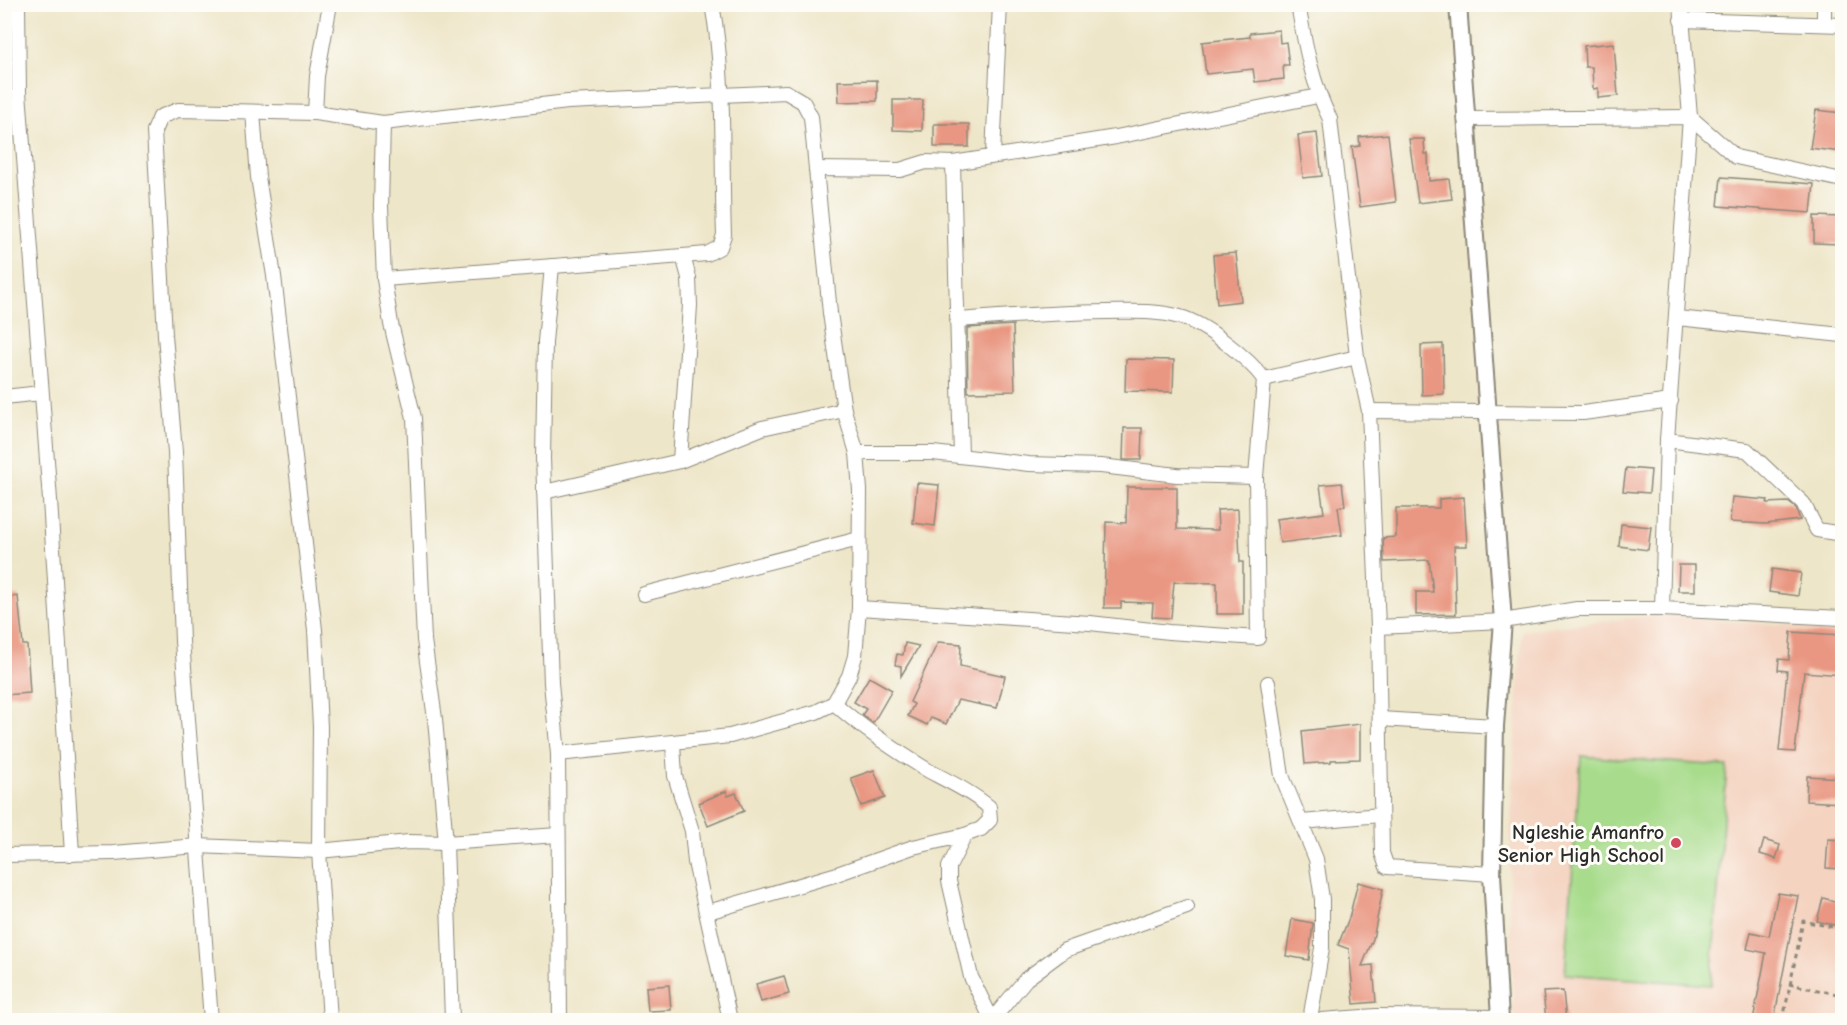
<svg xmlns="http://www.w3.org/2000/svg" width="1847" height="1025" viewBox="0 0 1847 1025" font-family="'Comic Neue',sans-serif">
  <rect width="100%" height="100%" fill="#fdfcf7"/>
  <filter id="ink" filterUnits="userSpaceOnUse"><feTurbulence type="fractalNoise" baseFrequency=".0167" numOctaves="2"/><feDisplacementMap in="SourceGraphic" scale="12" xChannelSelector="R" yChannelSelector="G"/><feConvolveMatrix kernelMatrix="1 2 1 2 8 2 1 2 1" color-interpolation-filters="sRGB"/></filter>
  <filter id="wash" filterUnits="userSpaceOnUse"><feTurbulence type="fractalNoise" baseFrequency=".008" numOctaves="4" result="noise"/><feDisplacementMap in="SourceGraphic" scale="24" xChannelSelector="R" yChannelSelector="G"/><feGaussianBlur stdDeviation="1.35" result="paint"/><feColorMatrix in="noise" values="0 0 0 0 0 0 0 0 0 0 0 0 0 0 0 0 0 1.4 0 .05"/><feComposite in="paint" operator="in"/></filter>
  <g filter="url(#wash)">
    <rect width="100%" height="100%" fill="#eee6c9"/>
    <polygon fill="#f4d3c0" points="1656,615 1842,630 1842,1020 1514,1020 1509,899 1512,787 1522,631"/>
    <polygon fill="#a8dc8c" stroke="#6a845c" stroke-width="1.5" points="1581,756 1727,766 1711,985 1565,974"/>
    <g id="blocks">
      <g fill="#e99782">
        <polygon points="1279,30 1280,43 1286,42 1289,65 1283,65 1284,79 1255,82 1253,69 1206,74 1202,42 1250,37 1250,33"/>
        <polygon points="1614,43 1618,96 1598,98 1598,88 1593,89 1592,67 1585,67 1584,46"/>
        <polygon points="877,80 877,101 839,102 838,81"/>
        <polygon points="893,100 923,100 922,131 893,130"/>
        <polygon points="1816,110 1842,113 1841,152 1810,148"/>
        <rect x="934" y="124" width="35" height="23"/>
        <polygon points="1317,133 1322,176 1303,178 1298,135"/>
        <polygon points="1388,134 1396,202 1360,207 1352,147 1360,146 1359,137"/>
        <polygon points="1409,139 1424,139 1425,154 1428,154 1429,181 1449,179 1452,199 1418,203"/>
        <polygon points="1721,177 1814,184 1811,213 1718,206"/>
        <polygon points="1814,216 1841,217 1840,244 1814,243"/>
        <polygon points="1236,253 1241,301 1217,304 1213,255"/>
        <polygon points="1013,325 1015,391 968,392 967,328"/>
        <polygon points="1443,344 1444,394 1422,395 1421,345"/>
        <polygon points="1126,359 1174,360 1173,392 1125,391"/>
        <polygon points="1124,428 1142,428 1141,460 1123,460"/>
        <polygon points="1626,468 1651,470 1649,493 1623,491"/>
        <polygon points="917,483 939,485 935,526 913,523"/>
        <polygon points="1342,483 1345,506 1338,507 1342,535 1280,543 1276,519 1324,513 1320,485"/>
        <polygon points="1127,487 1177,487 1177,529 1218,530 1217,510 1238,509 1240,562 1243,562 1243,614 1217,614 1217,583 1174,582 1171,618 1152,617 1153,603 1121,602 1121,608 1104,608 1106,522 1126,523"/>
        <polygon points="1464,497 1467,546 1454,546 1456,614 1416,615 1416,592 1433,592 1429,560 1384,562 1383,538 1396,537 1396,508 1439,508 1439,499"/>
        <polygon points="1732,497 1768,500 1767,503 1788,502 1796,508 1800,520 1766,524 1730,522"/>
        <polygon points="1621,524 1651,527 1648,550 1619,546"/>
        <polygon points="1679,565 1695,565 1695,591 1678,591"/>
        <polygon points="1772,569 1801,573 1798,596 1769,592"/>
        <polygon points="18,596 23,645 27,645 30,693 4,695 4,598"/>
        <polygon points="1791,632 1842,635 1842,675 1804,672 1795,752 1779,751 1787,671 1778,670 1779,659 1789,660"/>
        <polygon points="938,642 961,644 960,666 1005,676 997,708 958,700 946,724 931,718 927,725 908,716 914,704 910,702"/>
        <polygon points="905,643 919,646 901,676 901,666 895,665 897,654 903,655"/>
        <polygon points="869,677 892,690 873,723 862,715 866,709 854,702"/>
        <polygon points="1360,724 1360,759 1331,760 1331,762 1305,764 1302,731"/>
        <polygon points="874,770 885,798 861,806 851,778"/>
        <polygon points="1807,776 1842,778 1842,803 1806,801"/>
        <polygon points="726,791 728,796 736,793 744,811 708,826 699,803"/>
        <polygon points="1828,839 1842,840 1842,869 1826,868"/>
        <polygon points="1764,840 1780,845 1776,859 1760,854"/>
        <polygon points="1358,882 1383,889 1373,939 1362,966 1373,965 1376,1002 1354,1004 1349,949 1338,945 1349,918"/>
        <polygon points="1778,893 1798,896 1774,1020 1753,1020 1766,953 1747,949 1751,932 1769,936"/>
        <polygon points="1823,898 1842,903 1842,927 1817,921"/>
        <polygon points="1292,919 1313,923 1309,960 1286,956"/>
        <polygon points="784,976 789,994 761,1002 756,984"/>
        <polygon points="669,985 671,1010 648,1011 646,987"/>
        <polygon points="1563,991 1566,1020 1546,1020 1543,992"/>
      </g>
    </g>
  </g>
  <g filter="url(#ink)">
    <use href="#blocks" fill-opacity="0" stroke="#8c887a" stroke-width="1.5"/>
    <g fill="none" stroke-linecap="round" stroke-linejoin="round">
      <g stroke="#8c887a" stroke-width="16">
        <g id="minor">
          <polyline points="18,4 19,92 50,500 72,854"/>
          <path d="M 1298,4 C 1305,45 1312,83 1330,119 L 1357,357 L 1369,411 L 1378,627 L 1382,853 L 1387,867 L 1492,874"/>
          <polyline points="1681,20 1842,25"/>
          <polyline points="1824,23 1824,4"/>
          <polyline points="253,112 258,177 274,276 315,630 320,727 319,851 330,1020"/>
          <polyline points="315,113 317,76 330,4"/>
          <polyline points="1465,119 1690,117 1736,157 1842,180"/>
          <polyline points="383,123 381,206 384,279 391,324 414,418 424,640 435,719 446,843 452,1020"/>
          <polyline points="993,155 1000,4"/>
          <polyline points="953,163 961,456"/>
          <polyline points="816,169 900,170 926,162 953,163 1116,137 1318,96"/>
          <polyline points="552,266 545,342 543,458 551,683 558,754 560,1020"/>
          <path d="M 384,279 L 683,256 L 707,254 L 720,247 L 724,235 C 721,159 726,79 712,4"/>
          <polyline points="1677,318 1842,335"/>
          <path d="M 959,320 C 1008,316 1057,313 1106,312 C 1130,312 1157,310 1180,317 C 1206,324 1248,358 1264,379"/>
          <polyline points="4,397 41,393"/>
          <polyline points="1369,411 1583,413 1671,401"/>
          <polyline points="1667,440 1747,450 1803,503 1817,530 1842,534"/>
          <polyline points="857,453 933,453 1029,464 1101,466 1177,475 1256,477"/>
          <polyline points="680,461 690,305 689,278 683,256"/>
          <polyline points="544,492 680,461 762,428 844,410"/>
          <polyline points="644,594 859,539"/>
          <polyline points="859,608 1090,623 1169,632 1258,638 1256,477 1264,379 1357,357"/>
          <polyline points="1662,609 1667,440 1690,117 1681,4"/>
          <polyline points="1378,627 1503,621 1577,609 1662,609 1842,618"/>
          <polyline points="1268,683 1282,776 1316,859 1322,899 1322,948 1310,1020"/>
          <polyline points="1380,719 1495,726"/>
          <polyline points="673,744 675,776 692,831 695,862 730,1020"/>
          <polyline points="1302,822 1380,815"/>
          <polyline points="965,835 949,867 949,881 971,977 992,1020"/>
          <polyline points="4,855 114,853 197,846 319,851 409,842 446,843 558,835"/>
          <path d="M 708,912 L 834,875 L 913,847 L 965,835 L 981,829 L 990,820 L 989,807 C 971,792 950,782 929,771 C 896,751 863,729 834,703"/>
          <polyline points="211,1020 182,641 175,452 165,335 154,131 160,117 178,110 315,113 383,123 568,102 786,92 803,102 811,117 830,313 844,410 857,453 860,490 859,608 855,656 849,676 834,703 816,712 730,736 558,754"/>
          <polyline points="992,1020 1026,979 1065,950 1187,907"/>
          <polyline points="1322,1020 1376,1016 1500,1017"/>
        </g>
      </g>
      <g stroke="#8c887a" stroke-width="20">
        <polyline id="tertiary" points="1458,4 1503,621 1495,726 1492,874 1500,1020"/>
      </g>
      <g stroke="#8c887a" stroke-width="3" stroke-dasharray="4.5 4.5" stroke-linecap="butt">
        <polyline points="1789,984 1842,995"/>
        <polyline points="1783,1020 1803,921 1842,929"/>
      </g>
      <use href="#minor" stroke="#fff" stroke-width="14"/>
      <use href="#tertiary" stroke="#fff" stroke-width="16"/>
    </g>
  </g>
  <circle fill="#d1495b" stroke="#fdfcf7" stroke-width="2" cx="1676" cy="843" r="6"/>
  <g text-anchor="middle" stroke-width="6" stroke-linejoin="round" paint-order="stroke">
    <g font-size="20" font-weight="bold" fill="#2b2b2b" stroke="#fdfcf7" text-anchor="end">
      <text x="1664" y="839">Ngleshie Amanfro<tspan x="1664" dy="23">Senior High School</tspan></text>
    </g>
  </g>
  <rect width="1847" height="1025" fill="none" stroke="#fdfcf7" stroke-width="24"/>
</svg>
